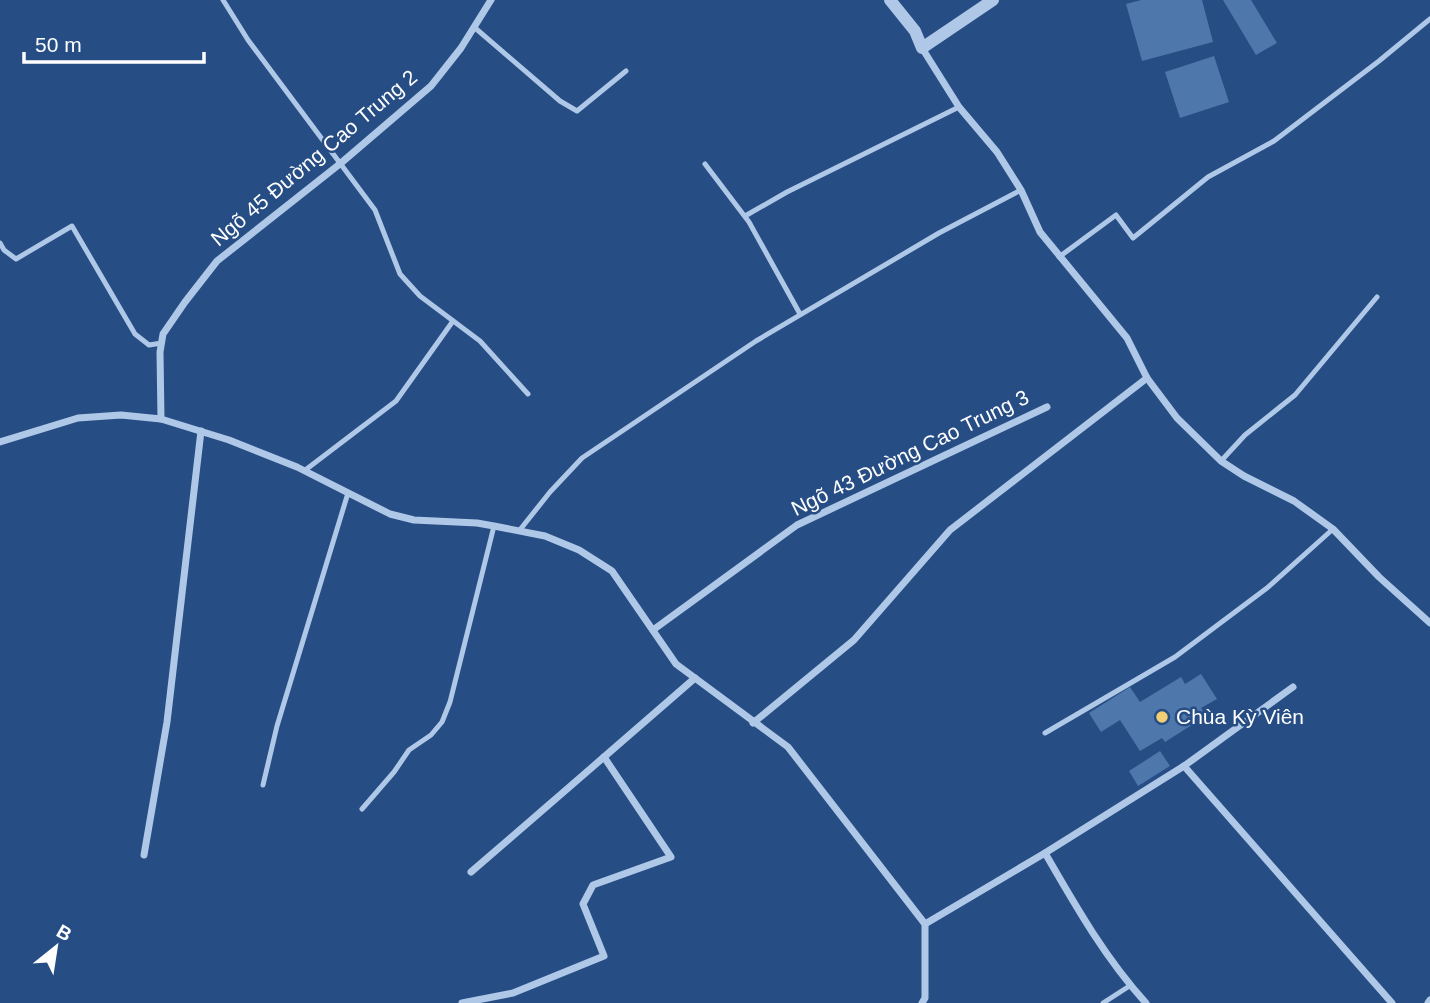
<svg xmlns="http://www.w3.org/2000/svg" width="1430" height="1003" viewBox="0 0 1430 1003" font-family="Arial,sans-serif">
  <rect width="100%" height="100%" fill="#264d84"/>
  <g fill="#4e77ac">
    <polygon points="1141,0 1202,0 1213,42 1142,61 1126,4"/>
    <polygon points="1223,0 1251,0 1277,43 1256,55"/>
    <polygon points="1214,56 1229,102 1180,118 1165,72"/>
    <polygon points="1201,674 1217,699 1201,708 1206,716 1165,742 1162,738 1140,751 1120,720 1101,732 1089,713 1130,687 1140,702 1181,677 1185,684"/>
    <polygon points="1160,751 1170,766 1138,786 1129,771"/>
  </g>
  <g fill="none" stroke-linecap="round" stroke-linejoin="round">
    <g stroke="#afc8e7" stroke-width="5">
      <polyline points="223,0 248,40 375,210 400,274 420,296 480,341 528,394"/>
      <polyline points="474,27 560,101 577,111 626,71"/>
      <polyline points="705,164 749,222 800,314"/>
      <polyline points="745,216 787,192 959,107"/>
      <polyline points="0,243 4,250 16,259 72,226 135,334 149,345 162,343"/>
      <polyline points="1059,257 1116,215 1133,238 1208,177 1274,141 1379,61 1430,19"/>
      <polyline points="1221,461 1245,435 1295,395 1377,297"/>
      <polyline points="304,471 396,401 453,321"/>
      <polyline points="519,531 550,492 582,458 756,341 939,233 1021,190"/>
      <polyline points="1045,733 1175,657 1267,588 1333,529"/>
      <polyline points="263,785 277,726 348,493"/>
      <polyline points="362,809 394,772 409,750 431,735 442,722 450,702 494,526"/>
      <polyline points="1103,1003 1131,985"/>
    </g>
    <g stroke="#afc8e7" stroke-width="7">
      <polyline points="922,48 959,107 997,152 1021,190 1040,232 1127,338 1147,378 1177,418 1221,461 1244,476 1294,501 1333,529 1379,577 1430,623"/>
      <polyline points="161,419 160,352 163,334 185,302 217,261 341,163 431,86 461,48 491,0"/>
      <polyline points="0,442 78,418 121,415 161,419 229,440 297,467 390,514 414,520 477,523 494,526 545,536 579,550 612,571 676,664 788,747 925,924 925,998 922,1003"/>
      <polyline points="653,630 797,525 1047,407"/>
      <polyline points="753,723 854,640 950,530 1147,378"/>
      <polyline points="1184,766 1392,1003"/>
      <path d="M 1045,853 C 1075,905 1105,958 1146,1003"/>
      <polyline points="144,855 167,722 201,431"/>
      <polyline points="471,872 604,757"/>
      <polyline points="925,924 1045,853 1184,766 1293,687"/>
      <polyline points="462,1003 513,993 604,956 583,904 593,885 671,857 604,757 695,678"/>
      <polyline points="1428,1003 1430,1000"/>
    </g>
    <polyline stroke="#afc8e7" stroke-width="12" points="890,0 915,31 922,48 993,0"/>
  </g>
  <circle fill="#f1cf74" stroke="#264d84" stroke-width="2.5" cx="1162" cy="717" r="7"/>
  <g text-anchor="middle" stroke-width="5" stroke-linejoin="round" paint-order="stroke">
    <g font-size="21" fill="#fff" stroke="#264d84">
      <text transform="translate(314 158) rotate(-40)" y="7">Ngõ 45 Đường Cao Trung 2</text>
      <text transform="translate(910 453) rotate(-26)" y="7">Ngõ 43 Đường Cao Trung 3</text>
    </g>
    <g font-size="21" fill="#fff" stroke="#264d84" text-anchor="start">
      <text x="1176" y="724">Chùa Kỳ Viên</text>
    </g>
  </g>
  <g transform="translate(56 947) rotate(30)" stroke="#264d84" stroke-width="5" paint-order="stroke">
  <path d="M0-5L12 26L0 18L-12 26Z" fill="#ffffff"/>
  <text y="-10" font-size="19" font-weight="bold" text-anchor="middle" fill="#ffffff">B</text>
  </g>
  <path d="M24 52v10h180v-10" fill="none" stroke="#ffffff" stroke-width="3.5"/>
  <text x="35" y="52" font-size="21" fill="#ffffff" stroke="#264d84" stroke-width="5" paint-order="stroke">50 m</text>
</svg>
